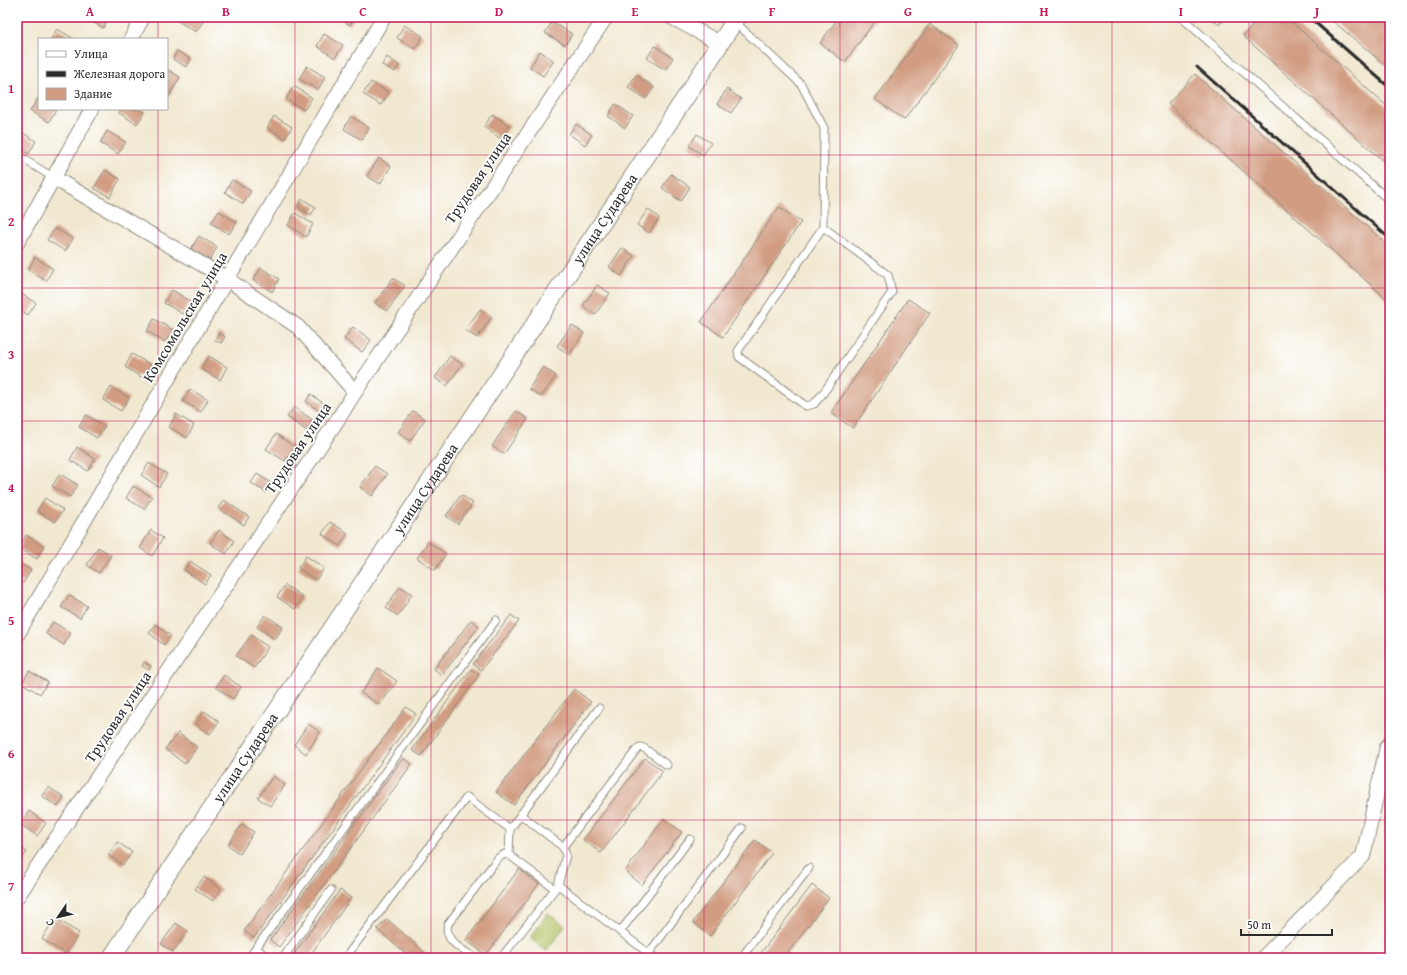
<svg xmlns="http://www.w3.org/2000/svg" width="1407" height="975" viewBox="0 0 1407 975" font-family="'Gentium Book Plus',serif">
  <rect width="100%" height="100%" fill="#fff"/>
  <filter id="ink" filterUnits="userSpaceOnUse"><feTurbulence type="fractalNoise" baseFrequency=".025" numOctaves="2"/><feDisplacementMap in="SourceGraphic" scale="8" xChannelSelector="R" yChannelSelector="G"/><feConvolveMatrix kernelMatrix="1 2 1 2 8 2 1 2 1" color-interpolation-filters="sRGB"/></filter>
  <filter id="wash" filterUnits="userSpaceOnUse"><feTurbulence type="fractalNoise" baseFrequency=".012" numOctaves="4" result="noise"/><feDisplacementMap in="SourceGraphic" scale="16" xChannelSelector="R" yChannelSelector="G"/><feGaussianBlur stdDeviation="0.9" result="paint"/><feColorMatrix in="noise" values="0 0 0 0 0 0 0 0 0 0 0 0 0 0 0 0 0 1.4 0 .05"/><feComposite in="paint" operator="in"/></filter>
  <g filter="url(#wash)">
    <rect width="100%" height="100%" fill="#f1e8d0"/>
    <polygon fill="#b2c163" stroke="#6e7647" points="548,913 565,926 546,951 530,938"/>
    <g id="blocks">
      <g fill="#d19c81">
        <polygon points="85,17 110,17 103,28"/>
        <polygon points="171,17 199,17 204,20 196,32"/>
        <polygon points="337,17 355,17 350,25"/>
        <polygon points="839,17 878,17 845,62 820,43"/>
        <polygon points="1210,17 1226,17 1219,25"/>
        <polygon points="1260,17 1286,17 1390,109 1390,167 1243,36"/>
        <polygon points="1328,17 1390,17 1390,69"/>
        <polygon points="552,22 572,34 565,45 545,33"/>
        <polygon points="930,24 959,45 904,120 875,99"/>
        <polygon points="404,25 423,36 415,49 397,38"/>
        <polygon points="57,29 74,39 51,39"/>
        <polygon points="324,34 343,45 335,58 317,46"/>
        <polygon points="655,46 673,58 665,70 647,58"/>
        <polygon points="177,51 191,59 186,67 173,59"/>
        <polygon points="540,51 554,61 543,76 530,67"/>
        <polygon points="387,57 399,65 395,72 382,65"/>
        <polygon points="307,66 325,77 318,90 299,79"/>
        <polygon points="167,69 180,77 169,96 167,95"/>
        <polygon points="1195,74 1390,247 1390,302 1168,104"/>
        <polygon points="636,75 654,87 646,99 628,87"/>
        <polygon points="371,82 389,93 381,105 363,94"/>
        <polygon points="294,86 312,98 304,110 286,99"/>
        <polygon points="727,89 741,99 731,113 717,104"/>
        <polygon points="38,98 39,99 39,109 56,109 49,122 30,111"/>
        <polygon points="615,104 633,116 625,128 608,116"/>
        <polygon points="121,109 140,109 145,112 137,124 119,113"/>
        <polygon points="492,114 510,126 501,139 484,127"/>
        <polygon points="274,116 292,127 285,139 267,128"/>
        <polygon points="351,116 369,128 362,140 344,129"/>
        <polygon points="576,124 592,135 585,145 569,134"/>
        <polygon points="18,130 36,141 29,154 17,147"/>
        <polygon points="107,131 126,142 118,154 100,143"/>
        <polygon points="697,134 711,143 703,155 689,146"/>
        <polygon points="379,158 391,166 380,184 367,176"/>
        <polygon points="105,170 120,179 110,197 94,188"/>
        <polygon points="671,174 690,187 681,201 662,188"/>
        <polygon points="232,180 251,191 243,204 225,192"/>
        <polygon points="302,199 316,207 311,215 298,207"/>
        <polygon points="779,207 801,222 723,337 701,322"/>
        <polygon points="648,209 659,218 649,233 637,225"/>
        <polygon points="219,211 237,222 229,234 211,223"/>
        <polygon points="295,213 313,224 306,237 288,225"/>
        <polygon points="55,228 73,239 65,251 47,240"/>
        <polygon points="199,236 217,247 210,260 191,249"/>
        <polygon points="622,248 634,256 621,276 609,267"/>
        <polygon points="35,257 53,269 46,281 28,270"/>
        <polygon points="261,268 279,279 272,292 253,280"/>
        <polygon points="393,278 405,286 387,311 375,303"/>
        <polygon points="597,285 610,293 595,315 583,306"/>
        <polygon points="172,290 190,301 183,314 164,303"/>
        <polygon points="18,292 36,303 28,315 17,308"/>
        <polygon points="908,299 930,313 853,428 831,413"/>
        <polygon points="480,309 492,317 477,338 465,330"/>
        <polygon points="154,319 173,330 165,342 147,331"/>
        <polygon points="572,325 584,333 569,355 557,346"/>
        <polygon points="353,327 371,340 362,352 344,339"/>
        <polygon points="219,333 225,337 221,343 215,340"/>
        <polygon points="132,354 151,365 143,378 125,367"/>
        <polygon points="209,356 227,367 220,380 201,369"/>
        <polygon points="450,356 462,364 447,386 435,378"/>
        <polygon points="543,367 556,376 541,397 529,389"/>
        <polygon points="111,387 129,398 121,411 103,400"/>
        <polygon points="190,389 208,400 201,412 183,401"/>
        <polygon points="311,394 324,404 319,411 306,401"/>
        <polygon points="294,407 314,421 307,431 287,417"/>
        <polygon points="413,411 425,419 410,441 398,432"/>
        <polygon points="516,411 528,419 504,454 492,446"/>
        <polygon points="176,414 194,425 187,438 169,427"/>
        <polygon points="86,415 105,426 97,438 79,427"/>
        <polygon points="276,434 295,447 285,461 266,449"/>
        <polygon points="77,447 95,459 88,471 70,460"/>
        <polygon points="149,463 167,474 159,487 141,475"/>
        <polygon points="375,466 387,474 372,496 360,487"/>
        <polygon points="60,474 78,485 70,497 52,486"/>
        <polygon points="257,474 273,484 267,493 251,483"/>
        <polygon points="133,486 152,497 144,509 126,498"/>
        <polygon points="461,495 473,503 458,524 446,516"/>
        <polygon points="45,498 63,510 55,522 37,511"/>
        <polygon points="224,500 249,517 244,525 218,508"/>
        <polygon points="330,522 348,533 340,546 322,534"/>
        <polygon points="151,530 163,538 152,556 140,548"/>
        <polygon points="219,530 234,541 226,554 210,543"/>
        <polygon points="26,535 44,546 37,559 19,548"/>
        <polygon points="428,542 446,554 435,570 417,558"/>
        <polygon points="98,547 111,555 99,573 87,565"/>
        <polygon points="306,556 324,568 316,580 298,568"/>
        <polygon points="190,561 211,575 205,584 184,570"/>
        <polygon points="17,562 31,570 23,583 17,579"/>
        <polygon points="285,585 303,597 295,609 277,597"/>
        <polygon points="400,586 412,594 398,616 386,608"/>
        <polygon points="69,595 87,606 80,618 61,607"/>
        <polygon points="265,615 283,627 275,639 257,627"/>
        <polygon points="511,615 519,621 481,670 473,664"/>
        <polygon points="471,620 479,626 442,675 434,669"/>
        <polygon points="53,622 71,633 64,645 46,634"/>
        <polygon points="155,624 171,636 164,645 149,633"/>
        <polygon points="251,635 268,647 254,668 236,656"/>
        <polygon points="144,662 151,666 149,670 142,666"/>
        <polygon points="378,668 397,681 380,705 361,693"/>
        <polygon points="471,669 479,675 421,756 412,750"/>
        <polygon points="29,671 48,682 40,694 22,683"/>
        <polygon points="224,675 241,687 233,699 216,687"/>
        <polygon points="574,689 591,702 514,805 496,792"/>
        <polygon points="406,707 416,714 254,938 244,931"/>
        <polygon points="204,711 219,721 210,734 195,724"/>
        <polygon points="308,724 320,732 306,754 294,745"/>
        <polygon points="178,733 197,747 185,764 165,749"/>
        <polygon points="403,758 412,764 279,947 270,940"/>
        <polygon points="645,758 663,771 601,853 583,840"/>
        <polygon points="273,776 285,785 270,806 258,798"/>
        <polygon points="48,787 64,797 58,807 42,796"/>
        <polygon points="29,811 46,823 37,836 20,824"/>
        <polygon points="664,819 682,832 642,885 625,871"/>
        <polygon points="242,824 254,832 240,854 228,845"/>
        <polygon points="755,840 772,853 710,936 693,922"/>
        <polygon points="117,842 132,852 123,865 108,855"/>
        <polygon points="17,845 27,852 17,866"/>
        <polygon points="519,869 539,884 486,955 466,940"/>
        <polygon points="204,877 221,889 213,901 195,889"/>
        <polygon points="812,885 829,898 784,958 757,958"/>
        <polygon points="340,890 351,898 308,958 291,958"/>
        <polygon points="55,918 79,933 66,954 42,939"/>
        <polygon points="387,919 431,958 410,958 377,929"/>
        <polygon points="176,923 188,931 173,952 161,944"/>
      </g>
    </g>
  </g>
  <g filter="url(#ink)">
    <use href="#blocks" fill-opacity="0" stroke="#8e8a7e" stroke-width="1"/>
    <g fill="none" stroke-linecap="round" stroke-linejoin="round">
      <g stroke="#8e8a7e" stroke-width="9">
        <g id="service">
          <polyline points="1181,17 1390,201"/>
          <polyline points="734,21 801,84 824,128 823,227 738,351 739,357 806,406 814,404 824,392 892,292 888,275 823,227"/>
          <polyline points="17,155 54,178"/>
          <polyline points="521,815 563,847"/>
          <polyline points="510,829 599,708"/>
          <polyline points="558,885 566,855 563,847 637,749 640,747 644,748 667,765"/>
          <polyline points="620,932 690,839"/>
          <polyline points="256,948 496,620"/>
          <polyline points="649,953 742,828"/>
          <polyline points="249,958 256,948 268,958"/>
          <polyline points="283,958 331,890"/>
          <polyline points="345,958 467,797 510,829 509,855"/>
          <path d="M 475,958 C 463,950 443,941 448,924 L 498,858 L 505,854 L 509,855 L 555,889"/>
          <polyline points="501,958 558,885 655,958"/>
          <polyline points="741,958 809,868"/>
        </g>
      </g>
      <g stroke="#8e8a7e" stroke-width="16">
        <g id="minor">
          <polyline points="671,17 720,43"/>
          <polyline points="131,39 143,17"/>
          <polyline points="54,178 227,279 298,327 355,392"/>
          <polyline points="17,243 92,109"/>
          <polyline points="17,635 227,279 384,17"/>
          <polyline points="17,897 338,419 355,392 606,17"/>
          <polyline points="1263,958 1363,856 1387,747 1390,743"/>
        </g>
      </g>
      <g stroke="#8e8a7e" stroke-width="19">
        <g id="tertiary">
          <path id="s1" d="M 111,958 L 382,554 L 693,86 L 737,17"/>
        </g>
      </g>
      <use href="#service" stroke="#fff" stroke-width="7"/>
      <use href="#minor" stroke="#fff" stroke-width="14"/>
      <use href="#tertiary" stroke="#fff" stroke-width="17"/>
      <g stroke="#2b2b2b" stroke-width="3">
        <polyline points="1309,17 1390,88"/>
        <polyline points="1197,67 1390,239"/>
      </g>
    </g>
  </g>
  <path fill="none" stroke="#c2185b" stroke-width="1" stroke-opacity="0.55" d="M 158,17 L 158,39M 295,17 L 295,958M 431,17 L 431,958M 567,17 L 567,958M 704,17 L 704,958M 840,17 L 840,958M 976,17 L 976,958M 1112,17 L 1112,958M 1249,17 L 1249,958M 158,109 L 158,958M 17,155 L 1390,155M 17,288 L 1390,288M 17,421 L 1390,421M 17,554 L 1390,554M 17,687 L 1390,687M 17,820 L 1390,820"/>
  <g text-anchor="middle" stroke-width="3.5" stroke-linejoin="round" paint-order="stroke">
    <g font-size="15" fill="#2b2b2b" stroke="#fff">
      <text transform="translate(478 178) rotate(-56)" y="5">Трудовая улица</text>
      <text dy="5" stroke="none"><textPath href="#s1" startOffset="889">улица Сударева</textPath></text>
      <text transform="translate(185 317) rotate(-59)" y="5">Комсомольская улица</text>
      <text transform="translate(298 448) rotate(-56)" y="5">Трудовая улица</text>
      <text dy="5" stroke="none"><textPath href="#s1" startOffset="565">улица Сударева</textPath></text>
      <text transform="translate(118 717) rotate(-56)" y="5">Трудовая улица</text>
      <text dy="5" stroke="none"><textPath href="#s1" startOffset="241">улица Сударева</textPath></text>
    </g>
  </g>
  <rect width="1407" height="975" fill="none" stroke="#fff" stroke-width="44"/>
  <rect x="38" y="38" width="130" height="72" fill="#ffffff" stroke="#aaaaaa"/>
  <rect x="46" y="51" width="20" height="6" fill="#ffffff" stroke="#aaaaaa"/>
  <text x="74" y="58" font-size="12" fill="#2b2b2b">Улица</text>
  <rect x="46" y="71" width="20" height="6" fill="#2b2b2b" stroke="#aaaaaa"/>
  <text x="74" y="78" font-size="12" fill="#2b2b2b">Железная дорога</text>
  <rect x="46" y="88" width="20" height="12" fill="#d19c81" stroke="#aaaaaa"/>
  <text x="74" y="98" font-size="12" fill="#2b2b2b">Здание</text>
  <g transform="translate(58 917) rotate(236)" stroke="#ffffff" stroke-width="3" paint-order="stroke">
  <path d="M0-3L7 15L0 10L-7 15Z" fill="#2b2b2b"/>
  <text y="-6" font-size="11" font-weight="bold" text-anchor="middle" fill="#2b2b2b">С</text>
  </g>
  <path d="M1241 929v6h91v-6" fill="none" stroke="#2b2b2b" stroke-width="2"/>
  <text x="1247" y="929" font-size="12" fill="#2b2b2b" stroke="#ffffff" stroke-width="3" paint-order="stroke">50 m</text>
  <rect x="22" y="22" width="1363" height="931" fill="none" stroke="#c2185b" stroke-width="1.5"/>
  <g font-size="13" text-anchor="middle" font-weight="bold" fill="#c2185b">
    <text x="90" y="16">A</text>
    <text x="226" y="16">B</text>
    <text x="363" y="16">C</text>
    <text x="499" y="16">D</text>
    <text x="635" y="16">E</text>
    <text x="772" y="16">F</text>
    <text x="908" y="16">G</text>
    <text x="1044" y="16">H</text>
    <text x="1181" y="16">I</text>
    <text x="1317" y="16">J</text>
    <text x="11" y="93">1</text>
    <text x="11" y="226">2</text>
    <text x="11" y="359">3</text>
    <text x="11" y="492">4</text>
    <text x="11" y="625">5</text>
    <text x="11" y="758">6</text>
    <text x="11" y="891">7</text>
  </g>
</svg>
